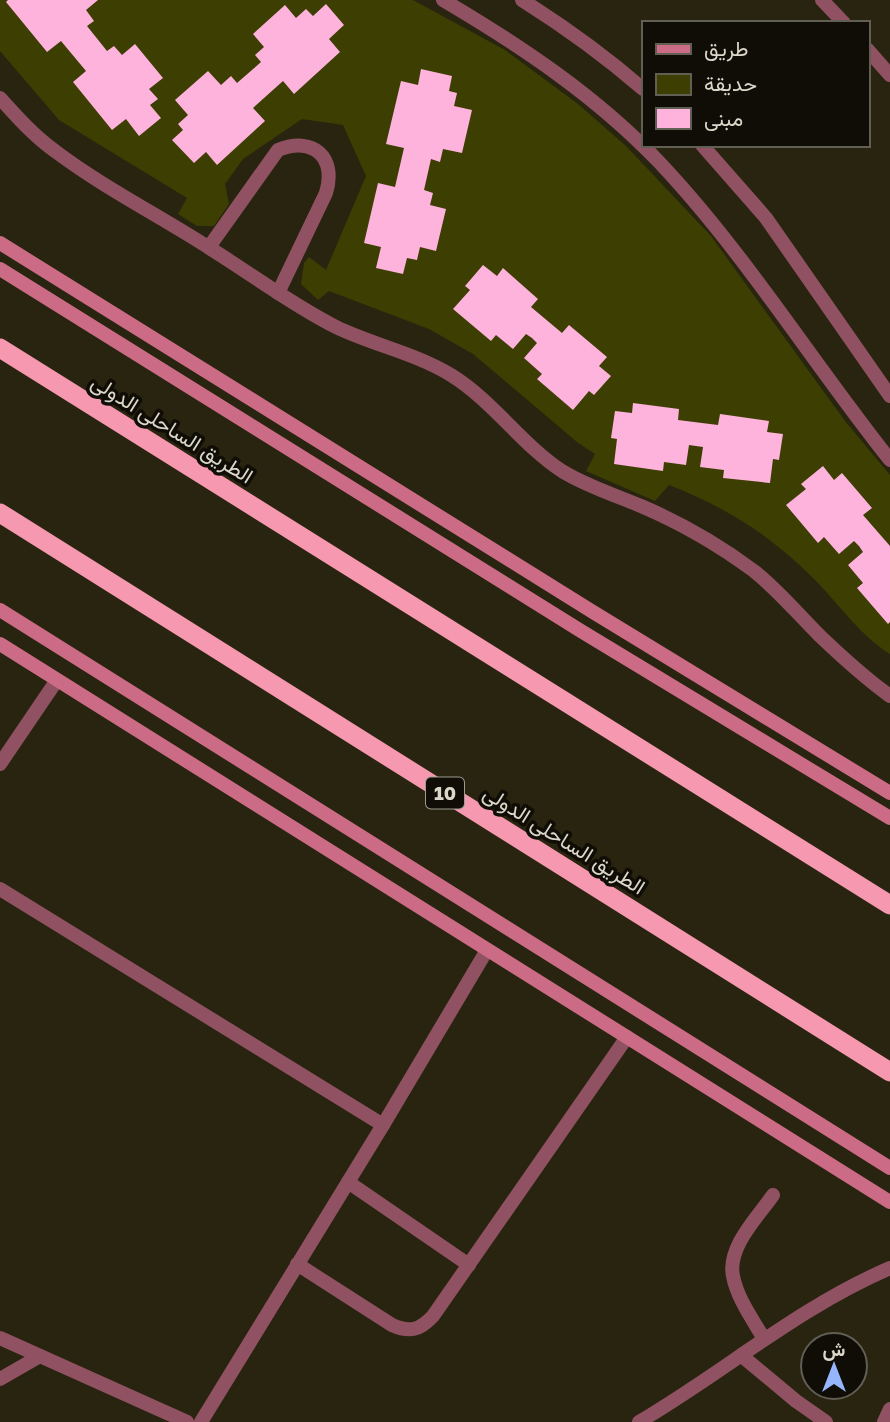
<svg xmlns="http://www.w3.org/2000/svg" width="890" height="1422" viewBox="0 0 890 1422" font-family="'Golos Text',Vazirmatn,sans-serif">
  <rect width="100%" height="100%" fill="#29240f"/>
  <path fill="#3d3e02" d="M 0,0 L 413,0 L 505,50 L 578,104 L 626,146 L 711,236 L 845,421 L 890,475 L 890,654 C 861,636 841,607 817,582 C 773,537 728,508 669,485 L 655,501 L 586,471 L 595,454 L 577,442 L 473,354 L 429,329 L 329,291 L 318,300 L 301,284 L 304,263 L 309,257 L 326,270 L 366,176 L 343,125 L 302,119 L 243,159 L 225,184 L 229,204 L 214,226 L 197,226 L 178,214 L 187,198 L 59,120 L 0,51 Z"/>
  <g fill="#feb3dc">
    <polygon points="8,0 98,0 86,10 94,21 87,26 107,51 114,46 122,55 135,44 163,78 149,89 158,99 150,105 161,118 139,136 126,119 112,130 73,82 86,71 61,41 47,52 6,2"/>
    <polygon points="326,4 344,25 329,39 340,52 294,94 283,81 253,108 265,121 217,165 206,152 194,163 172,140 183,130 178,124 188,115 175,100 208,71 221,85 231,76 237,83 261,62 255,55 264,47 253,34 285,5 296,18 306,9 313,16"/>
    <polygon points="421,69 452,76 449,91 457,93 454,106 472,110 462,153 443,149 440,162 431,159 424,190 433,193 430,205 446,209 436,251 420,247 417,260 407,258 403,274 376,268 381,247 364,243 378,183 395,187 404,148 386,144 401,81 418,85"/>
    <polygon points="483,265 497,276 503,268 538,299 531,307 562,333 569,325 607,357 599,366 611,376 594,395 589,391 573,410 537,379 542,374 524,358 537,343 532,338 526,334 513,349 496,335 491,341 453,309 470,290 465,286"/>
    <polygon points="633,403 679,409 678,420 718,425 720,414 769,421 767,432 783,434 779,460 773,459 770,483 723,478 724,470 700,467 703,447 689,445 686,465 664,462 663,471 614,464 617,439 611,438 615,411 632,413"/>
    <polygon points="823,466 834,480 842,473 872,508 863,515 890,546 890,622 888,624 857,588 863,583 848,565 863,552 859,546 854,541 839,554 824,537 818,543 786,505 806,489 801,484"/>
  </g>
  <g fill="none" stroke-linecap="round" stroke-linejoin="round">
    <g stroke="#905262" stroke-width="14">
      <polyline points="822,0 844,23"/>
      <polyline points="867,49 890,75"/>
      <path d="M 0,98 C 17,117 34,136 55,151 C 104,188 160,216 211,249 C 253,275 292,305 336,327 C 373,345 415,353 451,375 C 493,401 521,444 562,471 C 588,487 613,494 641,506 C 681,523 719,545 754,571 C 778,590 798,614 820,636 C 842,657 865,678 890,696"/>
      <path d="M 209,247 L 278,150 C 313,136 337,157 326,193 L 278,293"/>
    </g>
    <g stroke="#905262" stroke-width="14">
      <polyline points="0,764 57,680"/>
      <polyline points="0,889 383,1125"/>
      <polyline points="348,1182 469,1265"/>
      <path d="M 297,1264 L 392,1325 C 410,1333 420,1330 433,1316 L 627,1037"/>
      <path d="M 764,1339 C 753,1320 737,1298 733,1276 C 727,1247 758,1217 773,1195"/>
      <polyline points="742,1356 796,1401 826,1422"/>
      <polyline points="0,1379 40,1356"/>
      <polyline points="201,1422 383,1125 487,950"/>
      <polyline points="884,1422 890,1409"/>
    </g>
    <g stroke="#905262" stroke-width="14">
      <path d="M 443,0 C 521,46 596,96 659,162 C 745,253 812,362 890,460"/>
      <path d="M 522,0 C 565,27 605,56 643,89"/>
      <polyline points="702,145 766,218 890,396"/>
      <polyline points="0,1338 187,1422"/>
      <path d="M 639,1422 C 724,1372 799,1307 890,1268"/>
    </g>
    <g stroke="#cc6b85" stroke-width="14">
      <polyline points="0,243 593,612 890,793"/>
      <polyline points="0,269 581,631 890,818"/>
      <polyline points="0,610 890,1168"/>
      <polyline points="0,644 890,1202"/>
    </g>
    <g stroke="#f698b0" stroke-width="19">
      <polyline points="0,348 890,905"/>
      <polyline points="0,513 890,1072"/>
    </g>
  </g>
  <g text-anchor="middle" stroke-width="7" stroke-linejoin="round" paint-order="stroke">
    <rect fill="#0f0d05" stroke="#9e9b90" stroke-width="2" x="426" y="777.5" width="38" height="31" rx="5"/>
    <g font-size="19" font-weight="bold" fill="#dbd8cb">
      <text x="445" y="800">10</text>
    </g>
    <g font-size="21" fill="#dbd8cb" stroke="#0f0d05">
      <text transform="translate(172 429) rotate(32)" y="7">الطريق الساحلى الدولى</text>
      <text transform="translate(564 840) rotate(32)" y="7">الطريق الساحلى الدولى</text>
    </g>
  </g>
  <rect x="642" y="21" width="228" height="126" fill="#0f0d05" stroke="#615e54" stroke-width="2"/>
  <rect x="656" y="44" width="35" height="10" fill="#cc6b85" stroke="#615e54" stroke-width="2"/>
  <text x="704" y="56" font-size="21" fill="#dbd8cb">طريق</text>
  <rect x="656" y="74" width="35" height="21" fill="#3d3e02" stroke="#615e54" stroke-width="2"/>
  <text x="704" y="91" font-size="21" fill="#dbd8cb">حديقة</text>
  <rect x="656" y="108" width="35" height="21" fill="#feb3dc" stroke="#615e54" stroke-width="2"/>
  <text x="704" y="126" font-size="21" fill="#dbd8cb">مبنى</text>
  <g transform="translate(834 1366)"><circle r="33" fill="#0f0d05" stroke="#615e54" stroke-width="2"/>
  <path d="M0-5L12 26L0 18L-12 26Z" fill="#95b6fd"/>
  <text y="-10" font-size="19" font-weight="bold" text-anchor="middle" fill="#dbd8cb">ش</text>
  </g>
</svg>
